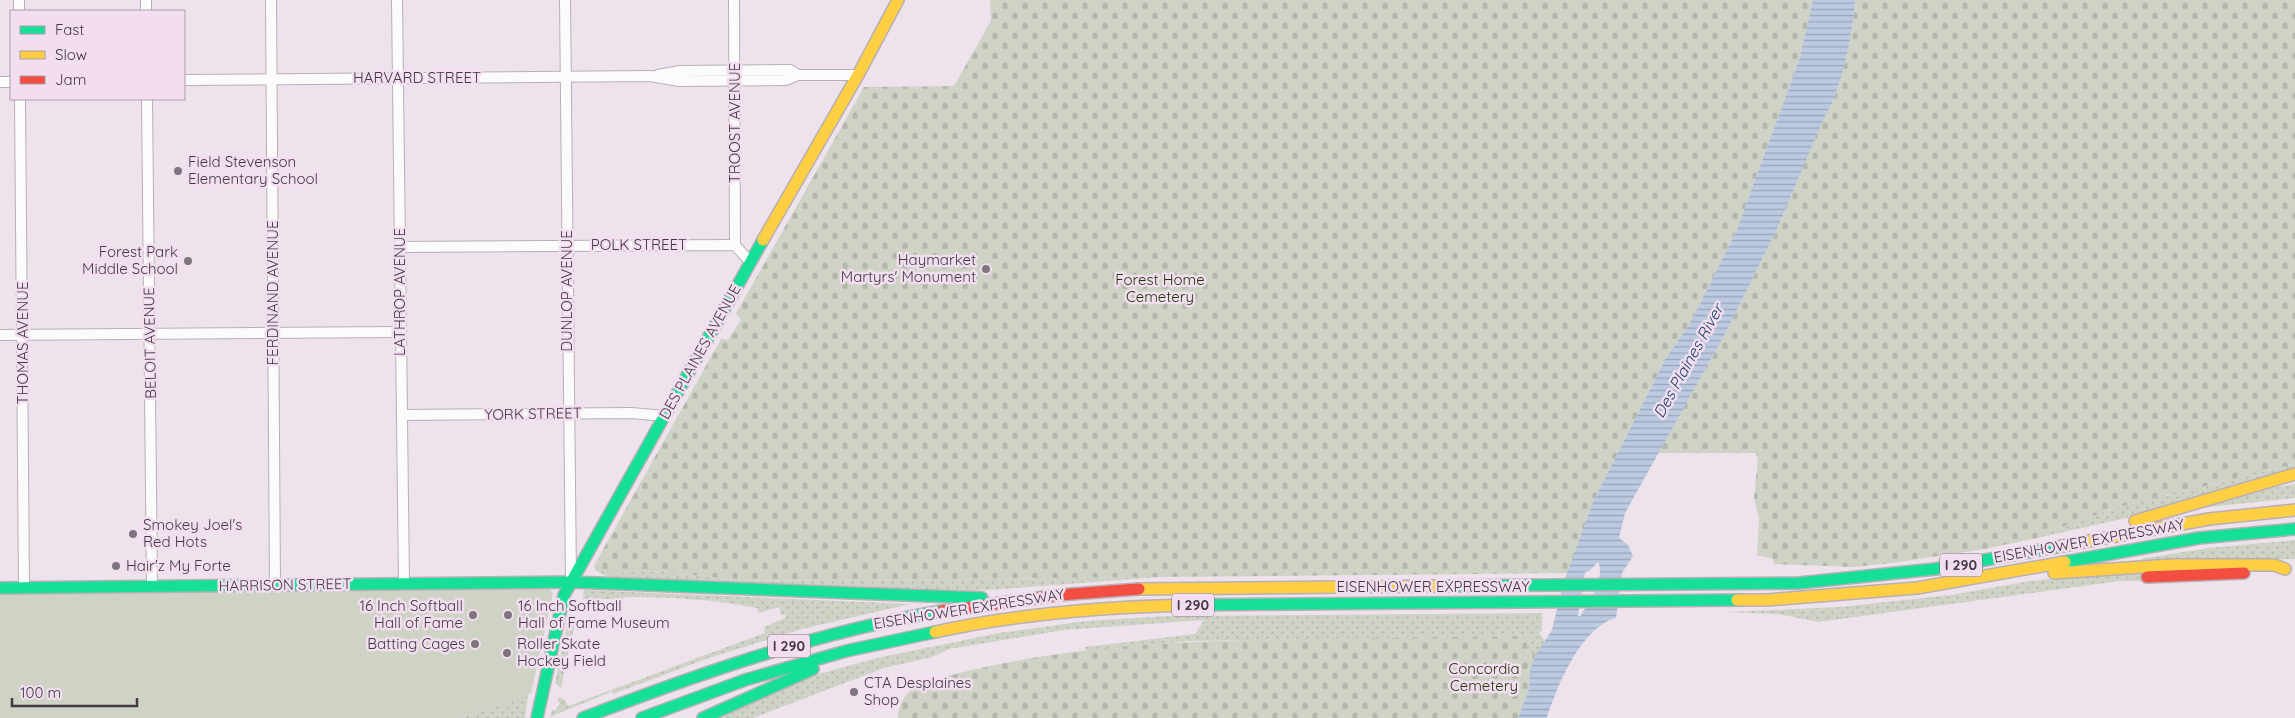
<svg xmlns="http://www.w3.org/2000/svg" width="2295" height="718" viewBox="0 0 2295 718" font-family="Quicksand,sans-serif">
  <defs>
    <pattern id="grass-dots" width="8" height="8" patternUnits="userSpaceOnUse" patternTransform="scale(1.25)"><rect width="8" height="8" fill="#ced3c6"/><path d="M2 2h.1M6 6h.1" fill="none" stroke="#b2b6ab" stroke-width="1.8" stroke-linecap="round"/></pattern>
    <pattern id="cemetery-stones" width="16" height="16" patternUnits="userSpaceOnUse" patternTransform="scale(1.25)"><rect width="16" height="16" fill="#ced3c6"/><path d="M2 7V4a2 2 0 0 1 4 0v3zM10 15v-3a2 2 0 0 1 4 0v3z" fill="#b2b6ab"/></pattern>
    <pattern id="water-rules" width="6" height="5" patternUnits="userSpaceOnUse" patternTransform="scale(1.25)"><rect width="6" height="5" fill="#bbcae1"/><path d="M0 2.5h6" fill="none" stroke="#9aa5b8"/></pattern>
  </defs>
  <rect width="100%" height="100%" fill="#eee3ec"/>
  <g fill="url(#grass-dots)">
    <polygon points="2295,464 2295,470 2153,512 2042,537 2041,534 2116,508"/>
    <polygon points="2295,484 2295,498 2200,508 2271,488"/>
    <polygon points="2295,540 2295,559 2142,562 2141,559 2208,548"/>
    <polygon points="596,562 597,567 607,573 662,571 745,581 1160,577 975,591 609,577 596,571 594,565"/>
    <polygon points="2141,570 2142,581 2120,581 1818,622 1778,614 1727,612 1840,607 1951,595 2030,581"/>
    <path d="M 584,590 L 910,604 L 802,629 L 709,658 L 613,694 L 613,691 L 550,717 L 552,710 L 556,710 L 560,703 L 557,701 L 560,697 L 565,700 L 568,706 L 765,633 L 764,627 L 785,618 L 786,615 L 781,615 L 779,607 L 759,613 L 757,608 C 712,599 669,597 624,597 L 622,602 L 617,602 L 616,599 L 583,599 Z"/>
    <polygon points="1542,613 1542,631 1539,632 1545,642 1536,654 1525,651 1529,636 1191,641 1086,651 1085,647 1195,634 1204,620 1064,630 949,649 932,657 884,668 753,718 714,718 812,676 877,658 999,633 1086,621 1169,616"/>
    <polygon points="568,622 575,623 561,688 555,683"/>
    <polygon points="528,694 525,718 460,718"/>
  </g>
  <g fill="url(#cemetery-stones)">
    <polygon points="990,0 1813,0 1800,57 1736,232 1689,325 1666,358 1593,502 1568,573 745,581 662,571 607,573 598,571 596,562 721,339 728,340 741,320 736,313 738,310 864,87 954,86 991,21"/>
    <path d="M 1855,0 L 2295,0 L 2295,464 L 2116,508 L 2042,534 L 2042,537 L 1979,550 L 1892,563 L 1853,567 L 1774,564 L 1773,559 L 1757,555 L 1759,519 L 1754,498 L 1758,459 L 1756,453 L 1658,453 L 1726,332 L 1776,231 L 1825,115 C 1841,93 1854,28 1855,0 Z"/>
    <path d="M 1530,636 L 1525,651 L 1536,654 L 1530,669 L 1529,689 L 1518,718 L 898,718 C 900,698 908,689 926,682 C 1048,646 1176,641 1302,639 C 1378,638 1454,637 1530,636 Z"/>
  </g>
  <polygon fill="#ced3c6" points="548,588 553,593 531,693 460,718 0,718 0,594"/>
  <path fill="url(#water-rules)" fill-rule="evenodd" d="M 1813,0 L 1855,0 C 1854,28 1841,93 1825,116 L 1776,231 L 1726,332 L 1625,513 L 1619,538 L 1628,545 L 1633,556 L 1622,573 L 1616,618 C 1581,627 1557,686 1547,718 L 1518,718 L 1529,689 L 1530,669 L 1536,654 L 1552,630 L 1563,584 L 1593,502 L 1666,358 L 1689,325 L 1736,232 L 1800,57 ZM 1598,562 C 1604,571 1595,593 1590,602 C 1587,608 1582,610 1581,616 L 1578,616 L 1585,572 L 1589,571 Z"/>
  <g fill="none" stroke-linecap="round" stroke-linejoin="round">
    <g stroke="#b8afb6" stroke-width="12">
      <g id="street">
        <polyline points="19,0 19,11"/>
        <polyline points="146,0 146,11"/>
        <polyline points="271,0 275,585"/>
        <polyline points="397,0 404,584"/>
        <polyline points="565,0 571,581"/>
        <polyline points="734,0 735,245"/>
        <polyline points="658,75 680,71 790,70 798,75"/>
        <polyline points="184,80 650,76 679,81 786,80 798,75 858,75"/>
        <polyline points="0,82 11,82"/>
        <polyline points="20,99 24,588"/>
        <polyline points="147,99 152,587"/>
        <polyline points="400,247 735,245 750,262"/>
        <polyline points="0,335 400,332"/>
        <polyline points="402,415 631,413 665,416"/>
      </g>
    </g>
    <g stroke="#b8afb6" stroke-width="14">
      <g id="fast">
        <polyline points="2065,562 2199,538 2295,529"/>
        <polyline points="571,582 982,598"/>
        <polyline points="1442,586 1799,583 1935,569 2062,546"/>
        <polyline points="0,588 571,582"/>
        <polyline points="1188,605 1737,600"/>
        <polyline points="537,718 564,595 763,240"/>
        <path d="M 583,718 C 701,673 817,632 942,611"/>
        <polyline points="642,718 745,680 846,651 935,632"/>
        <polyline points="703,718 813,669"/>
      </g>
    </g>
    <g stroke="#b8afb6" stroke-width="14">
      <g id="slow">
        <polyline points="763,240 858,75 898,0"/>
        <polyline points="2135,521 2295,474"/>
        <polyline points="2062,546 2209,519 2295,510"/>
        <polyline points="2054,573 2171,565 2274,565 2285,569"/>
        <polyline points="1139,589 1442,586"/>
        <polyline points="1737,600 1767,600 1917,588 2065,562"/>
        <path d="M 935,632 C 1017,614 1103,607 1188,605"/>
      </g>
    </g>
    <g stroke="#b8afb6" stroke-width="14">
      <g id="jam">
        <polyline points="2147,577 2244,573"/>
        <polyline points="942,611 1059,595 1139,589"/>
      </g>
    </g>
    <use href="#street" stroke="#fcfbfc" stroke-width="10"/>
    <use href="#fast" stroke="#16e098" stroke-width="11"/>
    <use href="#slow" stroke="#ffcf43" stroke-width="11"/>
    <use href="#jam" stroke="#f24e42" stroke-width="11"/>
  </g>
  <g fill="#7e747d" stroke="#f3def0" stroke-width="2">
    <circle cx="178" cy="171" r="5"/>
    <circle cx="188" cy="261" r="5"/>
    <circle cx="986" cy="269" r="5"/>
    <circle cx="133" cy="534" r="5"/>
    <circle cx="116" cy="566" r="5"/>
    <circle cx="473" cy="615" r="5"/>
    <circle cx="508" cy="615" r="5"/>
    <circle cx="475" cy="644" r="5"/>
    <circle cx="507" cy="653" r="5"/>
    <circle cx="854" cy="692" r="5"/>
  </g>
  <g text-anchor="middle" stroke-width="5" stroke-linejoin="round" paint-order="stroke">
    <g fill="#f3def0" stroke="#776a76" stroke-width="1">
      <rect x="1940" y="553.5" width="42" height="23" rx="4"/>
      <rect x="1172" y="593.5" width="42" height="23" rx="4"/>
      <rect x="768" y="634.5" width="42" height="23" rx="4"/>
    </g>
    <g font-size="14" font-weight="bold" fill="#423941">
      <text x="1961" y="570">I 290</text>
      <text x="1193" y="610">I 290</text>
      <text x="789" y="651">I 290</text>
    </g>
    <g font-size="15" fill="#423941" stroke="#f3def0">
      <text x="417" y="83">HARVARD STREET</text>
      <text transform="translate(735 123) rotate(-90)" y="5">TROOST AVENUE</text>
      <text x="639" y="250">POLK STREET</text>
      <text transform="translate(567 291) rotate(-90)" y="5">DUNLOP AVENUE</text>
      <text transform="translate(400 292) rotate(-90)" y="5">LATHROP AVENUE</text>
      <text transform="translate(273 293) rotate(-90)" y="5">FERDINAND AVENUE</text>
      <text transform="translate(23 343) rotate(-90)" y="5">THOMAS AVENUE</text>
      <text transform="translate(150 343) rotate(-91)" y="5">BELOIT AVENUE</text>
      <text transform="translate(700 352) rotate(-61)" y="5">DES PLAINES AVENUE</text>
      <text transform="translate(533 414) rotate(-1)" y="5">YORK STREET</text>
      <text transform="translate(2089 541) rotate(-10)" y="5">EISENHOWER EXPRESSWAY</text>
      <text transform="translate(285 585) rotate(-1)" y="5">HARRISON STREET</text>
      <text x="1433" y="592">EISENHOWER EXPRESSWAY</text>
      <text transform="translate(969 609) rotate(-9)" y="5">EISENHOWER EXPRESSWAY</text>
    </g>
    <g font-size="15" fill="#423941" stroke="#f3def0" text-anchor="start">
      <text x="188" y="167">Field Stevenson<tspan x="188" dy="17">Elementary School</tspan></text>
      <text x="178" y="257" text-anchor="end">Forest Park<tspan x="178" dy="17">Middle School</tspan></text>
      <text x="976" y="265" text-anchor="end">Haymarket<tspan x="976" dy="17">Martyrs' Monument</tspan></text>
      <text x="143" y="530">Smokey Joel's<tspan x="143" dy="17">Red Hots</tspan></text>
      <text x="126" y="571">Hair'z My Forte</text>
      <text x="463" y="611" text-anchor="end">16 Inch Softball<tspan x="463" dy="17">Hall of Fame</tspan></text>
      <text x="518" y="611">16 Inch Softball<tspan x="518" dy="17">Hall of Fame Museum</tspan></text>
      <text x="465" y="649" text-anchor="end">Batting Cages</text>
      <text x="517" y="649">Roller Skate<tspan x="517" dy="17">Hockey Field</tspan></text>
      <text x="864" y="688">CTA Desplaines<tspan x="864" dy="17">Shop</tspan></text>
    </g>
    <g font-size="15" fill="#1b3505" stroke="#f3def0">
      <text x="1160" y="285">Forest Home<tspan x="1160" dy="17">Cemetery</tspan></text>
      <text x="1484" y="674">Concordia<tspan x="1484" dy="17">Cemetery</tspan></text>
    </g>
    <g font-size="16" font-style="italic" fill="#174066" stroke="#f3def0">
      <text transform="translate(1688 361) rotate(-61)" y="6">Des Plaines River</text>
    </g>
  </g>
  <rect x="10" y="10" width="175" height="90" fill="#f3def0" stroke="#ac9caa"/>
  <rect x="20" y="26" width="25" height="8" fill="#16e098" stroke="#ac9caa"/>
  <text x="55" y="35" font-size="15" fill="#423941">Fast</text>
  <rect x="20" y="51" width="25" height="8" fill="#ffcf43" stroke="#ac9caa"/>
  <text x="55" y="60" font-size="15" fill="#423941">Slow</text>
  <rect x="20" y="76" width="25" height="8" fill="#f24e42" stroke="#ac9caa"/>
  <text x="55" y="85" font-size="15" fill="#423941">Jam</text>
  <path d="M12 698v8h125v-8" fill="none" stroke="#423941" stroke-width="2.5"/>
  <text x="20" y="698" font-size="15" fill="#423941" stroke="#f3def0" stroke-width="4" paint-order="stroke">100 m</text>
</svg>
